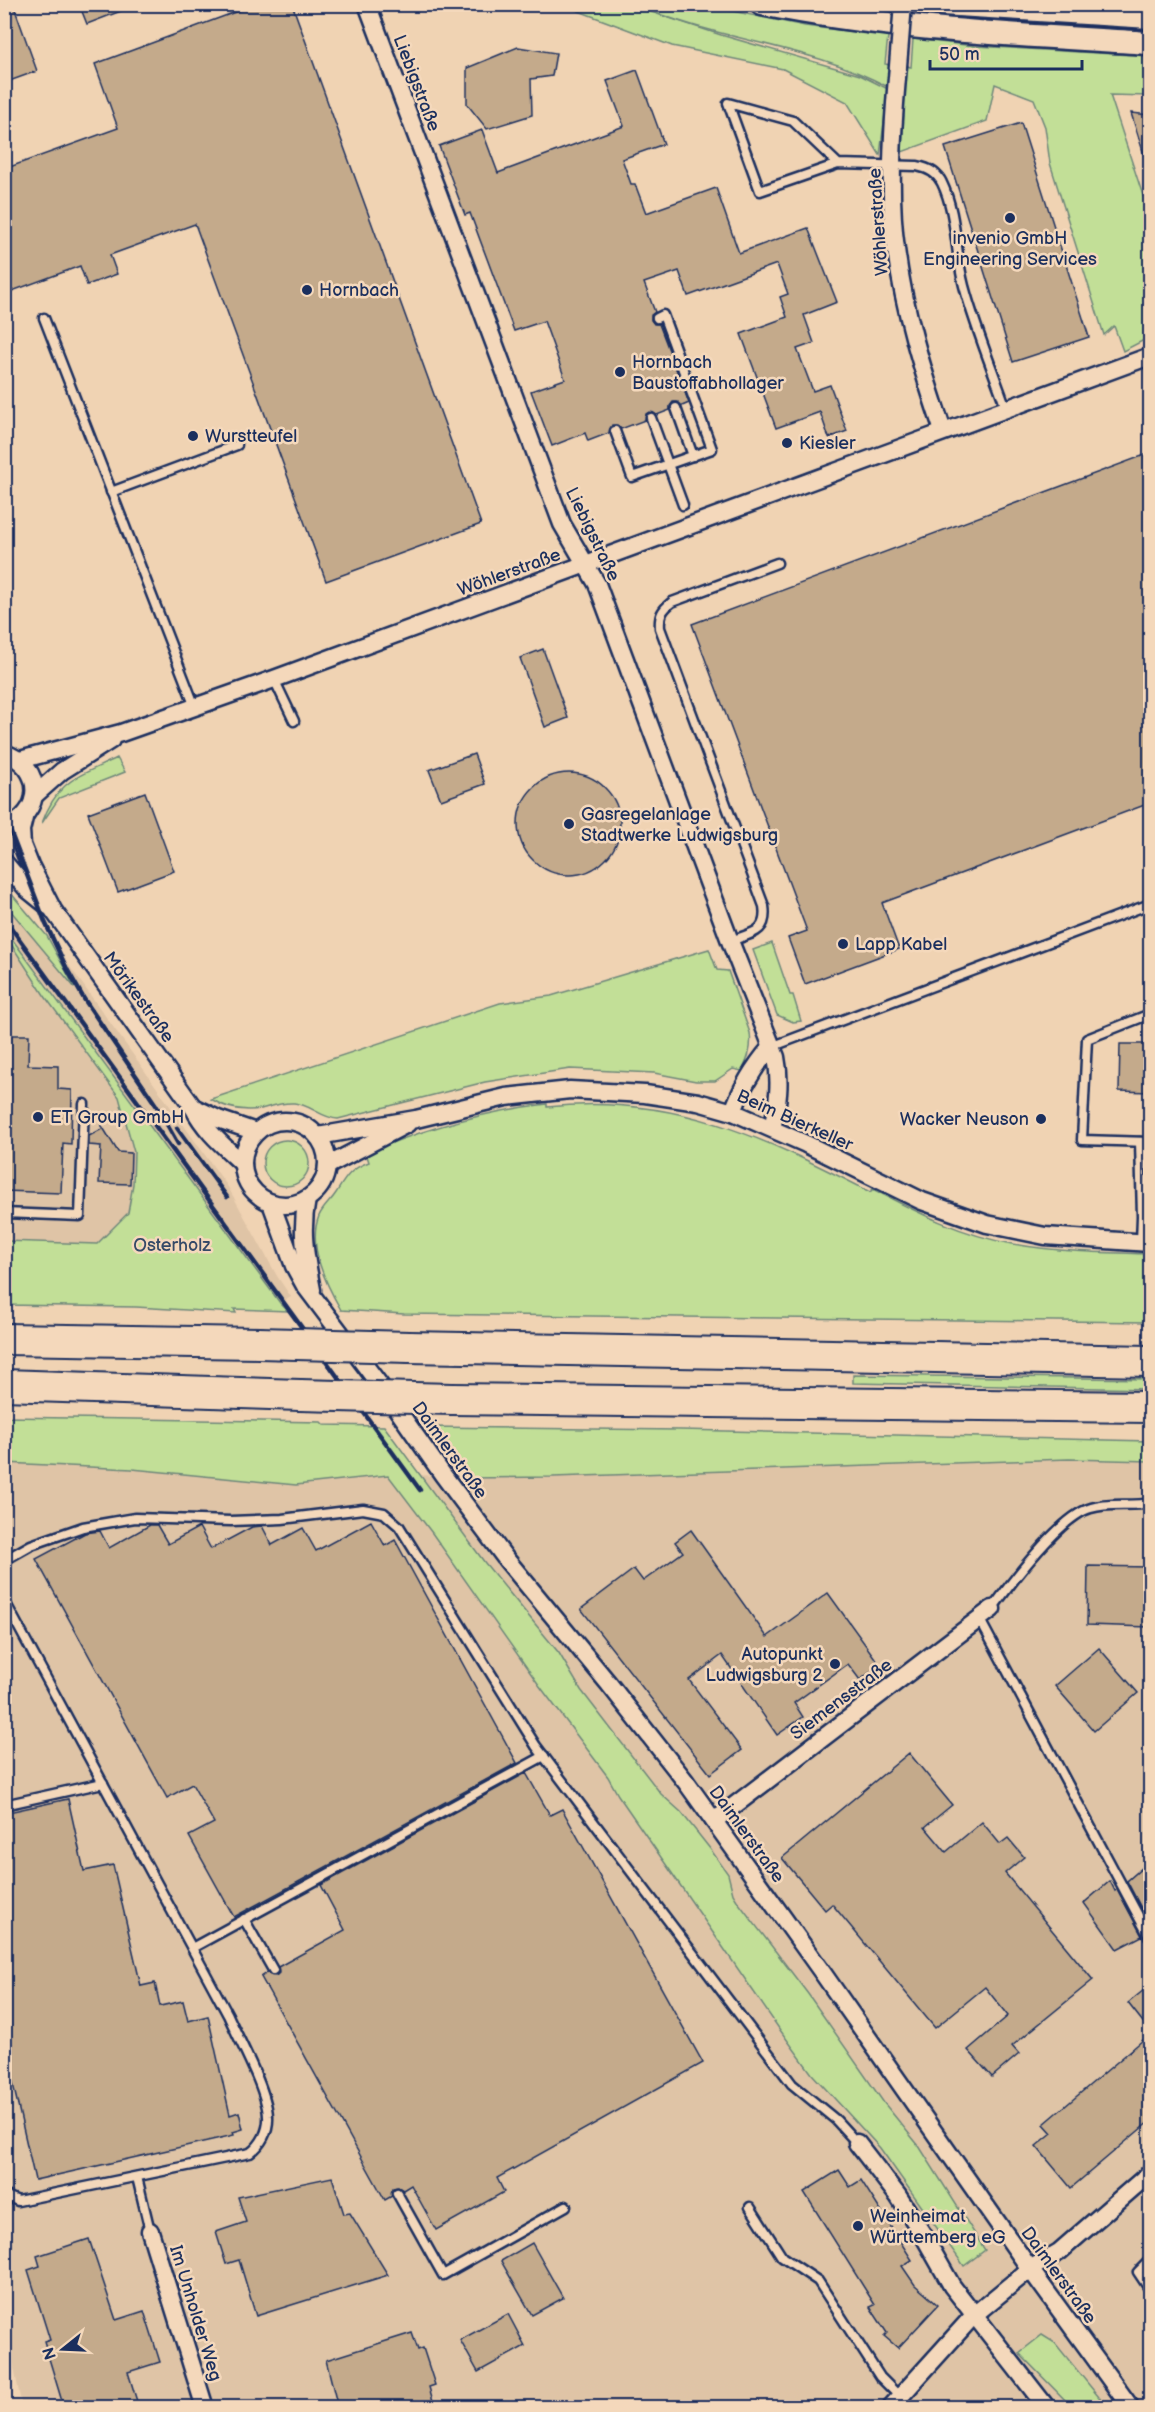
<svg xmlns="http://www.w3.org/2000/svg" width="1155" height="2412" viewBox="0 0 1155 2412" font-family="'Balsamiq Sans',sans-serif">
  <rect width="100%" height="100%" fill="#f0d3b3"/>
  <filter id="ink" filterUnits="userSpaceOnUse"><feTurbulence type="fractalNoise" baseFrequency=".0167" numOctaves="2"/><feDisplacementMap in="SourceGraphic" scale="12" xChannelSelector="R" yChannelSelector="G"/><feConvolveMatrix kernelMatrix="1 2 1 2 8 2 1 2 1" color-interpolation-filters="sRGB"/></filter>
  <g filter="url(#ink)">
    <g fill="#dfc4a6">
      <polygon points="5,904 73,985 64,966 68,964 228,1187 277,1276 291,1297 280,1303 5,928"/>
      <polygon points="4,935 44,995 119,1097 134,1152 133,1184 129,1213 97,1245 5,1241"/>
      <polygon points="1069,1459 1150,1461 1150,2407 22,2407 4,2319 4,1463 132,1469 296,1485 387,1475 419,1475 466,1478 553,1477"/>
    </g>
    <g fill="#c2df97" stroke="#6e877a" stroke-width="1.5">
      <polygon points="567,5 630,5 721,35 860,75 888,89 880,155 847,102 783,69 672,46 576,10"/>
      <path d="M 637,5 L 703,5 L 805,26 L 888,36 L 885,64 L 890,65 L 888,87 C 811,45 717,41 637,5 Z"/>
      <polygon points="913,39 975,46 1150,56 1150,96 1110,95 1150,217 1150,337 1123,351 1114,326 1104,335 1050,163 1045,127 1034,99 995,84 987,121 902,152 906,66 911,67"/>
      <path d="M 117,758 L 125,772 L 59,798 L 42,823 C 58,779 78,777 117,758 Z"/>
      <polygon points="4,885 47,936 75,988 5,904"/>
      <polygon points="4,928 280,1303 288,1311 234,1309 236,1313 136,1307 5,1305 5,1241 97,1244 128,1213 133,1184 134,1152 119,1097 44,995 5,935"/>
      <polygon points="772,943 790,995 793,995 801,1021 793,1022 777,1015 753,950"/>
      <path d="M 709,949 L 717,970 L 728,971 L 750,1033 C 752,1048 748,1059 742,1071 L 733,1069 L 715,1081 L 696,1081 L 654,1073 L 570,1069 L 485,1082 L 338,1119 C 321,1118 310,1104 294,1103 C 282,1102 272,1106 261,1109 C 242,1112 227,1109 211,1099 L 500,1003 L 551,996 Z"/>
      <path d="M 547,1104 L 547,1107 C 672,1093 763,1137 870,1192 L 873,1189 C 916,1212 964,1236 1013,1244 C 1058,1252 1105,1253 1150,1254 L 1150,1322 L 404,1314 L 341,1310 C 326,1284 307,1246 319,1216 C 323,1207 331,1201 336,1193 C 346,1177 350,1169 369,1162 L 366,1153 C 424,1129 484,1111 547,1104 Z"/>
      <circle cx="286" cy="1163" r="23"/>
      <polygon points="853,1375 1150,1379 1150,1389 853,1383"/>
      <polygon points="5,1417 321,1422 324,1425 384,1426 485,1563 559,1653 581,1690 661,1794 681,1812 711,1850 728,1874 733,1894 738,1902 808,1994 884,2103 919,2146 985,2250 964,2266 880,2148 812,2074 780,2030 618,1795 608,1777 539,1685 432,1533 388,1475 296,1485 132,1469 5,1463"/>
      <polygon points="424,1427 681,1430 1150,1441 1150,1461 1069,1459 553,1477 466,1478 445,1456"/>
      <polygon points="1042,2335 1055,2343 1107,2407 1072,2407 1019,2353"/>
    </g>
    <g fill="#c4aa8b" stroke="#1b2f5e" stroke-width="1.5">
      <polygon points="4,4 13,4 37,71 4,83"/>
      <polygon points="79,4 134,4 134,6 87,24"/>
      <polygon points="257,4 292,4 481,524 326,581 195,224 110,255 117,274 87,285 80,266 4,294 4,169 118,128 95,64"/>
      <polygon points="518,47 556,53 552,76 531,79 532,115 487,129 467,104 467,68"/>
      <polygon points="637,70 664,144 622,159 631,184 635,184 646,213 716,188 739,253 808,228 837,302 804,315 814,343 797,349 813,391 830,385 847,431 829,438 820,412 776,428 741,334 787,317 780,297 788,294 777,264 688,296 679,271 644,283 655,312 651,315 651,320 654,324 659,324 689,403 682,406 678,402 673,402 670,406 670,410 657,415 649,412 646,414 645,420 621,429 617,425 612,425 609,433 588,441 585,433 552,446 531,391 565,379 544,321 514,331 470,213 465,215 439,146 482,130 498,173 624,126 607,81"/>
      <polygon points="1131,113 1150,115 1150,163 1147,164"/>
      <polygon points="1021,123 1089,337 1013,362 945,147"/>
      <polygon points="1150,453 1150,803 882,903 899,949 805,984 788,938 807,931 692,624"/>
      <polygon points="543,649 568,718 545,727 520,658"/>
      <polygon points="474,754 485,784 441,800 429,770"/>
      <circle cx="569" cy="824" r="51"/>
      <polygon points="145,792 174,871 118,892 88,813"/>
      <polygon points="4,1035 29,1035 28,1065 58,1066 58,1089 72,1090 71,1144 63,1143 61,1193 4,1191"/>
      <polygon points="1120,1044 1150,1044 1150,1092 1119,1091"/>
      <polygon points="102,1126 118,1152 131,1153 130,1184 99,1183 101,1146 89,1145 89,1136 102,1129"/>
      <polygon points="371,1521 385,1546 395,1540 517,1763 234,1917 189,1836 214,1823 192,1784 167,1798 36,1559 85,1533 100,1531 109,1548 150,1525 157,1525 168,1544 199,1527 211,1549 252,1527 262,1526 272,1545 303,1528 316,1551"/>
      <polygon points="691,1530 767,1637 828,1593 880,1665 860,1680 848,1664 794,1703 803,1717 777,1735 722,1655 689,1680 742,1750 710,1774 581,1609 634,1569 643,1581 683,1552 675,1542"/>
      <polygon points="1088,1566 1150,1567 1150,1627 1087,1625"/>
      <polygon points="1099,1648 1138,1693 1094,1731 1055,1686"/>
      <polygon points="909,1753 952,1805 925,1827 946,1852 982,1822 1000,1844 1008,1838 1024,1857 1005,1873 1093,1980 1012,2046 1019,2054 992,2077 968,2050 1008,2016 985,1987 935,2028 832,1904 825,1910 782,1858"/>
      <polygon points="526,1773 550,1815 562,1809 703,2063 497,2178 504,2192 436,2230 411,2185 403,2190 398,2187 393,2188 392,2196 385,2200 261,1977 267,1973 276,1976 279,1973 278,1967 345,1930 321,1885"/>
      <polygon points="68,1799 84,1871 113,1865 141,1986 155,1983 160,2006 183,2001 188,2021 208,2016 230,2115 239,2112 243,2129 233,2132 234,2135 35,2180 8,2062 4,2063 4,1813"/>
      <polygon points="1150,1861 1150,1925 1127,1881"/>
      <polygon points="1110,1881 1115,1891 1117,1889 1142,1936 1117,1949 1084,1903"/>
      <polygon points="1150,1985 1150,2031 1128,2003"/>
      <polygon points="1150,2034 1150,2121 1071,2188 1036,2146 1052,2133 1044,2124"/>
      <polygon points="839,2170 850,2187 861,2180 912,2260 902,2266 915,2285 938,2305 898,2348 884,2336 887,2333 870,2307 875,2305 804,2192"/>
      <polygon points="332,2177 344,2214 350,2213 388,2275 256,2316 239,2260 226,2264 216,2232 246,2222 238,2197"/>
      <polygon points="89,2239 116,2320 144,2311 160,2362 128,2372 139,2408 64,2408 44,2342 50,2340 28,2270 40,2266 37,2256"/>
      <polygon points="532,2243 563,2298 532,2315 501,2261"/>
      <polygon points="508,2314 525,2346 478,2372 460,2340"/>
      <polygon points="412,2333 418,2350 423,2348 435,2385 429,2387 435,2408 338,2408 326,2360"/>
    </g>
    <g fill="none" stroke-linecap="round" stroke-linejoin="round">
      <g stroke="#1b2f5e" stroke-width="13">
        <g id="lane">
          <path d="M 838,164 L 793,121 L 728,103 L 760,191 L 838,164 L 917,166 C 928,168 937,172 942,183 C 957,214 955,253 964,286 C 975,327 992,368 1006,408"/>
          <polyline points="44,318 195,707"/>
          <polyline points="676,408 693,456"/>
          <polyline points="651,418 683,505"/>
          <polyline points="615,431 632,477 712,449 663,315 657,318"/>
          <polyline points="111,492 237,445"/>
          <polyline points="274,679 294,721"/>
          <path d="M 730,941 C 752,933 768,933 764,906 L 660,628 C 659,615 662,610 672,602 L 777,563"/>
          <polyline points="1150,1014 1087,1039 1082,1140 1150,1142"/>
          <polyline points="771,1047 1150,904"/>
          <polyline points="1140,1142 1142,1216 1141,1242"/>
          <polyline points="4,1213 80,1216 84,1104"/>
          <polyline points="4,1563 8,1558 31,1545 83,1527 135,1518 231,1521 282,1519 363,1509 384,1513 399,1526 536,1746 792,2084 836,2120 857,2143"/>
          <path d="M 4,1600 L 228,2015 C 239,2040 267,2090 268,2116 C 269,2131 261,2145 250,2153 L 18,2201 L 4,2195"/>
          <path d="M 992,1609 C 1011,1583 1061,1516 1091,1508 C 1110,1502 1131,1507 1150,1503"/>
          <polyline points="979,1618 1150,1938"/>
          <polyline points="4,1805 103,1783"/>
          <polyline points="244,1919 273,1970"/>
          <polyline points="192,1948 544,1756"/>
          <polyline points="137,2177 150,2231"/>
          <polyline points="397,2193 443,2275 566,2206"/>
          <polyline points="750,2207 782,2257 818,2281 880,2377 900,2397"/>
          <polyline points="1150,2260 1138,2272 1150,2290"/>
        </g>
      </g>
      <g stroke="#1b2f5e" stroke-width="21">
        <g id="street">
          <path d="M 367,4 L 562,524 L 597,584 L 730,941 L 776,1057 C 781,1082 778,1104 772,1128"/>
          <path d="M 898,66 C 893,123 888,193 896,249 C 904,311 923,372 943,431"/>
          <path d="M 4,753 C 45,766 44,815 4,828"/>
          <polyline points="20,760 121,733 274,679 1150,356"/>
          <polyline points="35,795 62,771 111,740"/>
          <path d="M 24,818 L 21,830 L 22,845 L 30,865 L 53,910 L 193,1107 C 205,1131 224,1146 243,1164"/>
          <polyline points="4,862 27,889 48,906"/>
          <polyline points="193,1107 218,1119 256,1132"/>
          <path d="M 733,1112 C 741,1088 754,1067 771,1047"/>
          <circle cx="285" cy="1163" r="42"/>
          <polyline points="318,1136 416,1119 506,1097 570,1090 645,1094 698,1102 733,1112 806,1144 922,1201 987,1224 1045,1236 1150,1243"/>
          <polyline points="327,1166 407,1124"/>
          <path d="M 307,1199 C 300,1233 306,1257 312,1290"/>
          <polyline points="271,1203 294,1266 305,1286 385,1392 443,1475 506,1559 609,1684 686,1782 822,1972 1030,2269 1131,2408"/>
          <polyline points="714,1821 992,1609"/>
          <polyline points="857,2143 898,2196 922,2233 952,2286 1047,2408"/>
          <polyline points="150,2231 205,2408"/>
          <polyline points="890,2408 974,2315 1030,2269 1059,2252 1150,2173"/>
        </g>
      </g>
      <g stroke="#1b2f5e" stroke-width="27">
        <g id="secondary">
          <path d="M 762,4 C 890,30 1021,35 1150,43"/>
          <polyline points="942,4 1150,17"/>
        </g>
      </g>
      <g stroke="#1b2f5e" stroke-width="34">
        <g id="highway">
          <polyline points="4,1339 259,1343"/>
          <polyline points="409,1347 1150,1361"/>
          <polyline points="4,1385 300,1395"/>
          <polyline points="452,1399 1150,1407"/>
        </g>
      </g>
      <use href="#lane" stroke="#f4d8bb" stroke-width="8"/>
      <use href="#street" stroke="#f4d8bb" stroke-width="16"/>
      <use href="#secondary" stroke="#f4d8bb" stroke-width="22"/>
      <use href="#highway" stroke="#f4d8bb" stroke-width="30"/>
      <g stroke="#1b2f5e" stroke-width="4.5">
        <polyline points="4,815 45,922 67,969 84,999 156,1105 178,1144"/>
        <polyline points="4,918 420,1490"/>
        <polyline points="177,1128 227,1197"/>
      </g>
      <g stroke="#1b2f5e" stroke-width="21" stroke-linecap="butt">
        <polyline id="street-bridge" points="898,66 903,4"/>
      </g>
      <g stroke="#1b2f5e" stroke-width="34" stroke-linecap="butt">
        <g id="highway-bridge">
          <polyline points="259,1343 409,1347"/>
          <polyline points="300,1395 452,1399"/>
        </g>
      </g>
      <use href="#street-bridge" stroke="#f4d8bb" stroke-width="16"/>
      <use href="#highway-bridge" stroke="#f4d8bb" stroke-width="30"/>
    </g>
  </g>
  <g fill="#1b2f5e" stroke="#f4d8bb" stroke-width="2">
    <circle cx="1010" cy="218" r="6"/>
    <circle cx="307" cy="290" r="6"/>
    <circle cx="620" cy="372" r="6"/>
    <circle cx="193" cy="436" r="6"/>
    <circle cx="787" cy="443" r="6"/>
    <circle cx="569" cy="824" r="6"/>
    <circle cx="843" cy="944" r="6"/>
    <circle cx="38" cy="1117" r="6"/>
    <circle cx="1041" cy="1119" r="6"/>
    <circle cx="835" cy="1664" r="6"/>
    <circle cx="858" cy="2226" r="6"/>
  </g>
  <g text-anchor="middle" stroke-width="5" stroke-linejoin="round" paint-order="stroke">
    <g font-size="18" fill="#1b2f5e" stroke="#f4d8bb">
      <text transform="translate(417 83) rotate(69)" y="6">Liebigstraße</text>
      <text transform="translate(878 222) rotate(-94)" y="6">Wöhlerstraße</text>
      <text transform="translate(593 534) rotate(64)" y="6">Liebigstraße</text>
      <text transform="translate(509 572) rotate(-20)" y="6">Wöhlerstraße</text>
      <text transform="translate(139 997) rotate(54)" y="6">Mörikestraße</text>
      <text transform="translate(795 1120) rotate(24)" y="6">Beim Bierkeller</text>
      <text transform="translate(450 1450) rotate(54)" y="6">Daimlerstraße</text>
      <text transform="translate(841 1699) rotate(-37)" y="6">Siemensstraße</text>
      <text transform="translate(747 1834) rotate(54)" y="6">Daimlerstraße</text>
      <text transform="translate(1059 2275) rotate(54)" y="6">Daimlerstraße</text>
      <text transform="translate(196 2313) rotate(73)" y="6">Im Unholder Weg</text>
    </g>
    <g font-size="18" fill="#1b2f5e" stroke="#f4d8bb" text-anchor="start">
      <text x="1010" y="244" text-anchor="middle">invenio GmbH<tspan x="1010" dy="21">Engineering Services</tspan></text>
      <text x="319" y="296">Hornbach</text>
      <text x="632" y="368">Hornbach<tspan x="632" dy="21">Baustoffabhollager</tspan></text>
      <text x="205" y="442">Wurstteufel</text>
      <text x="799" y="449">Kiesler</text>
      <text x="581" y="820">Gasregelanlage<tspan x="581" dy="21">Stadtwerke Ludwigsburg</tspan></text>
      <text x="855" y="950">Lapp Kabel</text>
      <text x="50" y="1123">ET Group GmbH</text>
      <text x="1029" y="1125" text-anchor="end">Wacker Neuson</text>
      <text x="823" y="1660" text-anchor="end">Autopunkt<tspan x="823" dy="21">Ludwigsburg 2</tspan></text>
      <text x="870" y="2222">Weinheimat<tspan x="870" dy="21">Württemberg eG</tspan></text>
    </g>
    <g font-size="18" fill="#344967" stroke="#f4d8bb">
      <text x="172" y="1251">Osterholz</text>
    </g>
  </g>
  <rect width="1155" height="2412" fill="none" stroke="#f4d8bb" stroke-width="24"/>
  <rect x="12" y="12" width="1131" height="2388" fill="none" stroke="#1b2f5e" stroke-width="2" filter="url(#ink)"/>
  <g transform="translate(63 2349) rotate(252)" stroke="#f4d8bb" stroke-width="4.5" paint-order="stroke">
  <path d="M0-4.5L10 22L0 15L-10 22Z" fill="#1b2f5e"/>
  <text y="-9" font-size="16" font-weight="bold" text-anchor="middle" fill="#1b2f5e">N</text>
  </g>
  <path d="M930 60v9h152v-9" fill="none" stroke="#1b2f5e" stroke-width="3"/>
  <text x="939" y="60" font-size="18" fill="#1b2f5e" stroke="#f4d8bb" stroke-width="4.5" paint-order="stroke">50 m</text>
</svg>
